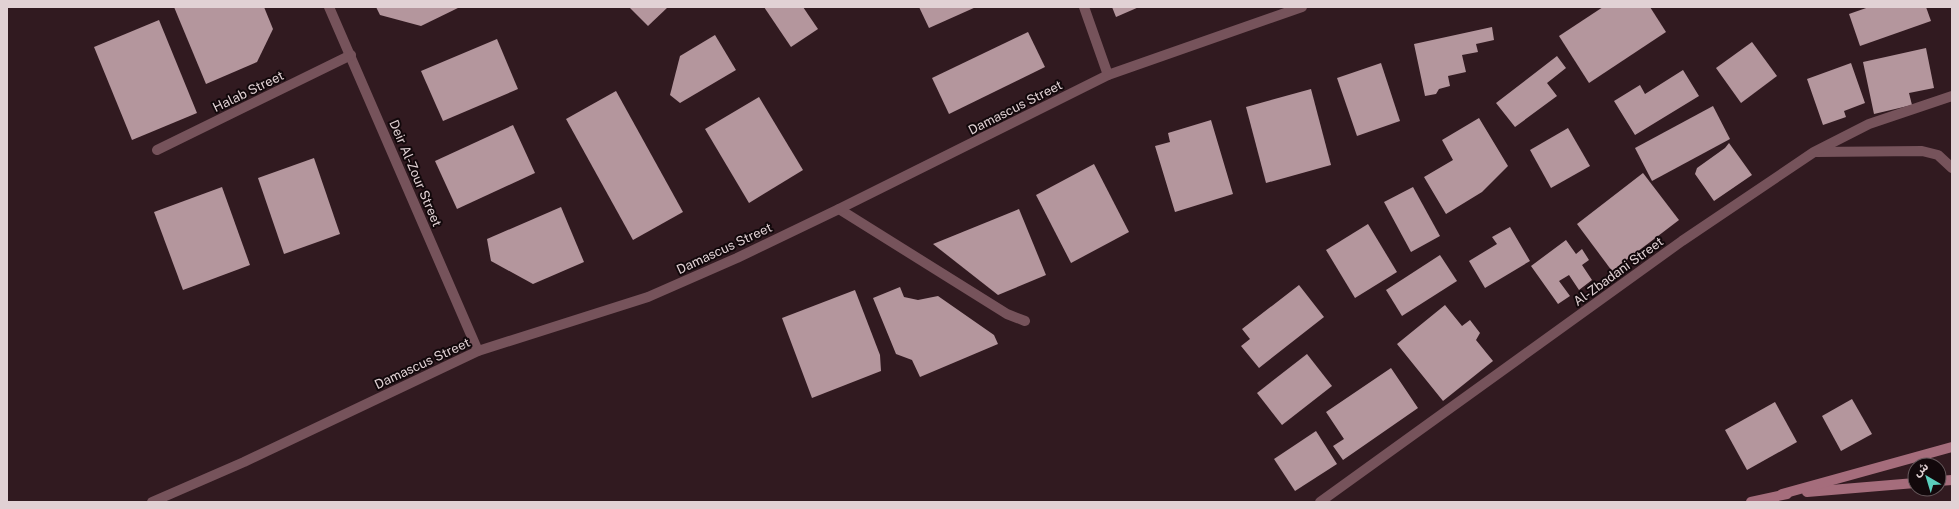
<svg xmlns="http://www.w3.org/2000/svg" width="1959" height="509" viewBox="0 0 1959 509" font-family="'Public Sans','Noto Sans Arabic',sans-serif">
  <rect width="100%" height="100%" fill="#311a20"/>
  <g fill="#b4969d">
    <polygon points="174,7 264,7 273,29 257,62 206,84"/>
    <polygon points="376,7 460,7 421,26 380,15"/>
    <polygon points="629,7 668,7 648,26"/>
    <polygon points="764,7 803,7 818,29 791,47"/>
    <polygon points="919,7 976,7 929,28"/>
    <polygon points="1112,7 1139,7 1116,17"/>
    <polygon points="1603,7 1650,7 1666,32 1589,83 1559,36"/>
    <polygon points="1869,7 1926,7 1931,21 1860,46 1849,14"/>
    <polygon points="159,20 197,113 132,140 94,47"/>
    <polygon points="1492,27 1494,40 1476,44 1478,52 1462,55 1466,72 1448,76 1450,86 1439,89 1436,94 1425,96 1414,44"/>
    <polygon points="1028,32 1045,67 949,114 932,78"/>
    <polygon points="715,35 736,70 680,103 670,95 680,56"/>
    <polygon points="497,39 518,89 443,121 421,71"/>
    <polygon points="1752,42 1777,76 1741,103 1716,68"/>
    <polygon points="1926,48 1934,88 1909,93 1912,105 1874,114 1863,62"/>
    <polygon points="1557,56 1566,68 1547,83 1557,96 1515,127 1496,103"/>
    <polygon points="1381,63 1400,121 1357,136 1337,78"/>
    <polygon points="1851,63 1865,103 1844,111 1846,117 1823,125 1807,79"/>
    <polygon points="1683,70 1699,96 1635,135 1614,101 1640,85 1645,94"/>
    <polygon points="1311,89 1331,165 1266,183 1246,107"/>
    <polygon points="616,91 683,212 633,240 566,119"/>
    <polygon points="759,97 803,170 749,203 705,129"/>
    <polygon points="1713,106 1730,139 1652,181 1635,148"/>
    <polygon points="1479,118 1508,166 1482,192 1446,214 1424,177 1453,160 1442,140"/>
    <polygon points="1211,120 1233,194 1175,212 1155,146 1170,142 1168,133"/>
    <polygon points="513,125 535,173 457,209 435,161"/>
    <polygon points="1568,128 1590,166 1551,188 1530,150"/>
    <polygon points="1729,143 1752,175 1714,201 1695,174 1697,168 1725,148"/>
    <polygon points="314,158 340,234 284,254 258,178"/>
    <polygon points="1094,164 1129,232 1071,263 1036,195"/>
    <polygon points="1643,173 1679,220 1612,271 1577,224"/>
    <polygon points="222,187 250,265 183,290 154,212"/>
    <polygon points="1413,187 1440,236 1411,252 1384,202"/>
    <polygon points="561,207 584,262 533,284 491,261 487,239"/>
    <polygon points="1019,209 1046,275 998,295 933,244"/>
    <polygon points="1368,224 1397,272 1355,298 1326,250"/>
    <polygon points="1510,227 1530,261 1485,288 1469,261 1497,244 1492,237"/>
    <polygon points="1566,240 1576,254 1582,249 1589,260 1582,265 1592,280 1579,290 1569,275 1559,281 1570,296 1558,304 1531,266"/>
    <polygon points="1440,255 1457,281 1402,316 1386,290"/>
    <polygon points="1299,285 1324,317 1259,368 1241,346 1250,339 1242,329"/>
    <polygon points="900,287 904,297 918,300 938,296 994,335 998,344 920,377 912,360 896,354 873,298"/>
    <polygon points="855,290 880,355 881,371 812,398 782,318"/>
    <polygon points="1445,305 1462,326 1470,320 1480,333 1476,340 1493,361 1443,401 1397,344"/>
    <polygon points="1307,354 1332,386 1282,425 1257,393"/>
    <polygon points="1391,368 1418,408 1343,460 1333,446 1344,439 1326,412"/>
    <polygon points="1852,399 1872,434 1841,451 1822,416"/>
    <polygon points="1775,402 1797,442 1747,470 1725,430"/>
    <polygon points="1316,431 1337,464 1295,491 1274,459"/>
  </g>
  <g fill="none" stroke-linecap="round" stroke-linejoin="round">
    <g stroke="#76535b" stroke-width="10">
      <polyline points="329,7 478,351"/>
      <polyline points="1084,7 1108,75"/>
      <polyline points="157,150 351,55"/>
      <polyline points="1816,152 1922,151 1938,155 1952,168"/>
      <polyline points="839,209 1007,314 1025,321"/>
      <polyline points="152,502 244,462 478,351 648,297 737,258 839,209 1108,75 1302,7"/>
      <polyline points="1320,502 1682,241 1814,152 1869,124 1952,96"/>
    </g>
    <g stroke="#a56d7c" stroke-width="10">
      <polyline points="1939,481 1952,480"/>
      <polyline points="1807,492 1915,483"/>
      <polyline points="1782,494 1952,447"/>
      <polyline points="1751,502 1787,494"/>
    </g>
  </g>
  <g text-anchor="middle" stroke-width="4" stroke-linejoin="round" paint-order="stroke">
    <g font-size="13" fill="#e1d1d4" stroke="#12080b">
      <text transform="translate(248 91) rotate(-26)" y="5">Halab Street</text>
      <text transform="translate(1015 107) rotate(-27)" y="5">Damascus Street</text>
      <text transform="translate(416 173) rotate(67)" y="5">Deir Al-Zour Street</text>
      <text transform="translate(724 248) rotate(-25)" y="5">Damascus Street</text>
      <text transform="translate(1618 271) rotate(-36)" y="5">Al-Zbadani Street</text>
      <text transform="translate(422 363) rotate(-25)" y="5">Damascus Street</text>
    </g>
  </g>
  <rect width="1959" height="509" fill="none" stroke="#e1d1d4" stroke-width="16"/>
  <g transform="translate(1927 477) rotate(322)"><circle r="19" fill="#12080b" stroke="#65585b"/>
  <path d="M0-3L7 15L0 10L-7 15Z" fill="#5acebd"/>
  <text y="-6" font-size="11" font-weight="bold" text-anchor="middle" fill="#e1d1d4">ش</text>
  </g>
</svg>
